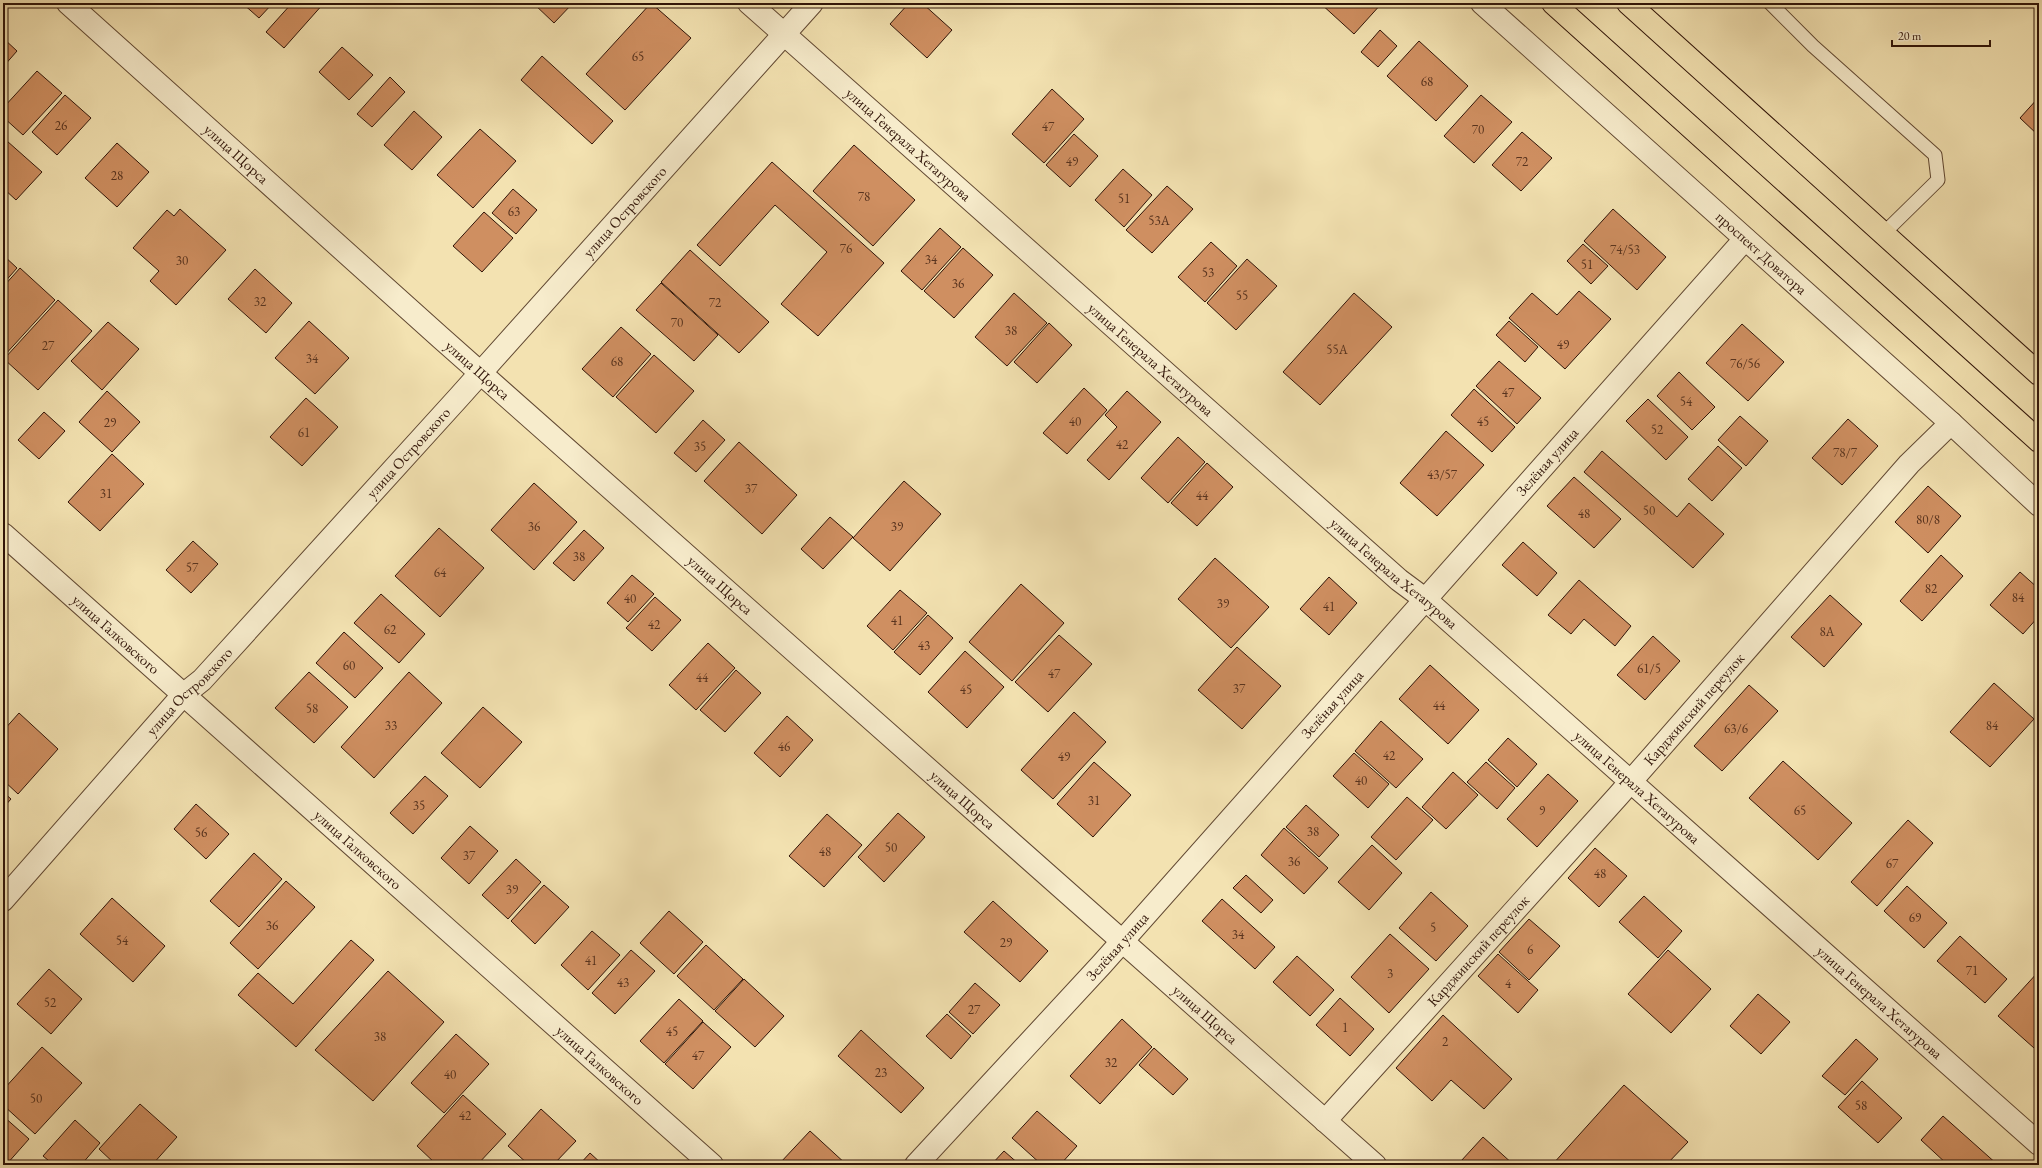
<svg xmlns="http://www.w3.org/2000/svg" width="2042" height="1168" viewBox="0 0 2042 1168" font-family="'EB Garamond',serif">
  <rect width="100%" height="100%" fill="#f3e2b1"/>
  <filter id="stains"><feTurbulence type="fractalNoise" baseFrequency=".005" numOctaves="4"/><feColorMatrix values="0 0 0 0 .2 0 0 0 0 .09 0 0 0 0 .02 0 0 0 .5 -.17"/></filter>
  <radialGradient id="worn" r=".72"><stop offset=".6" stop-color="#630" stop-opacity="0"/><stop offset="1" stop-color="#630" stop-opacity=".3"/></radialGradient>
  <g fill="#cf8f61" stroke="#301408">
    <polygon points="242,3 273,3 259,18"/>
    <polygon points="292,3 324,3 284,48 266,32"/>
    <polygon points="533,3 573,3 554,23"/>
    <polygon points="651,3 691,38 625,110 586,74"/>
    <polygon points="909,3 922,3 952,30 927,58 890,24"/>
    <polygon points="1320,3 1382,3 1354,34"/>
    <polygon points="1380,30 1397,46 1378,67 1361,52"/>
    <polygon points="3,38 17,51 3,67"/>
    <polygon points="1419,41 1468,86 1436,121 1387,76"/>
    <polygon points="342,47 373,75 349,100 319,72"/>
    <polygon points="542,56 613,121 592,144 521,80"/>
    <polygon points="37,71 62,93 23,135 3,117 3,108"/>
    <polygon points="390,77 405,92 372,127 357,114"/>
    <polygon points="1052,89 1084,119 1044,163 1012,134"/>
    <polygon points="65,95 91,118 57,155 32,132"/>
    <polygon points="1481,95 1512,122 1474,163 1444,136"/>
    <polygon points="2039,97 2039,136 2020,118"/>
    <polygon points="414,111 442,137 412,170 384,145"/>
    <polygon points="480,129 516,161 473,208 437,175"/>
    <polygon points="1522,132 1552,158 1521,191 1492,165"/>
    <polygon points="1074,134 1098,156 1070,187 1046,165"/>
    <polygon points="7,141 42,172 16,200 3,188 3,145"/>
    <polygon points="117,143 149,172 117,207 85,178"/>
    <polygon points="854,145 915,200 873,246 813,191"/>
    <polygon points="772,162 884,263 818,336 781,304 827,252 775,205 720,266 697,245"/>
    <polygon points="1123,169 1152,195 1124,227 1095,200"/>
    <polygon points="1167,186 1193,209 1152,253 1126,230"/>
    <polygon points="513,189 537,210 516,234 492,213"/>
    <polygon points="180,209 226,250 176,305 150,281 159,271 133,248 167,210 174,216"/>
    <polygon points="1613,209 1666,257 1637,290 1584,241"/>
    <polygon points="484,212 513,238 482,272 453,246"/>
    <polygon points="940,228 961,247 922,290 901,271"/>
    <polygon points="1211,242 1237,266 1205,302 1178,277"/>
    <polygon points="1583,244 1608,266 1591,284 1567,261"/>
    <polygon points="963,248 993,275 954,318 924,291"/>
    <polygon points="690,250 769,322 739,353 661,282"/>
    <polygon points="3,255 17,268 3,284"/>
    <polygon points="1247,259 1277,286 1236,330 1207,303"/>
    <polygon points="20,268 55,300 3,357 3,287"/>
    <polygon points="255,269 292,303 266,333 228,299"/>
    <polygon points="661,283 718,335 694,361 636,310"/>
    <polygon points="1579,291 1611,319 1565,369 1509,318 1532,293 1557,315"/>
    <polygon points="1014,293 1047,323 1007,366 975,337"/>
    <polygon points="1354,293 1392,327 1320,405 1283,372"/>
    <polygon points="58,300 92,331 38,390 4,359"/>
    <polygon points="309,321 349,358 315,394 275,358"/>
    <polygon points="1509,321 1538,347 1525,362 1496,335"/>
    <polygon points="108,322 139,349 102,390 71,361"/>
    <polygon points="1049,323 1072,345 1037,383 1014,362"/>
    <polygon points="1742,324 1784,362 1748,401 1706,363"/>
    <polygon points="621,327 651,354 613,397 582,369"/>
    <polygon points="654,355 694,391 656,433 616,397"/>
    <polygon points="1499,361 1541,398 1517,424 1476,386"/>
    <polygon points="1679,372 1715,407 1692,430 1657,396"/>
    <polygon points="1084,388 1107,410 1067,454 1043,433"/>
    <polygon points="1474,389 1515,427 1492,452 1451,415"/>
    <polygon points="107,391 140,422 112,452 79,422"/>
    <polygon points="1127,391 1161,422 1109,480 1087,460 1117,427 1105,415"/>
    <polygon points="306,398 338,427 302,466 270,437"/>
    <polygon points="1648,399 1688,437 1666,460 1626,421"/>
    <polygon points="44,412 65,431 39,459 18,440"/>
    <polygon points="1740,416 1768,441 1746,466 1718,440"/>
    <polygon points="1848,419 1878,446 1842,485 1812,458"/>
    <polygon points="703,420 725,440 696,472 674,453"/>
    <polygon points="1446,431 1484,465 1437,516 1400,483"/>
    <polygon points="1178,437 1205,462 1168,503 1141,478"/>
    <polygon points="739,442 797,495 762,534 704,481"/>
    <polygon points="1718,446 1742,468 1712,501 1688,479"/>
    <polygon points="1602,451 1677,517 1689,503 1724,534 1693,568 1584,472"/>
    <polygon points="112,454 144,484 100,531 68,502"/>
    <polygon points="1207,463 1233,487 1197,526 1171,503"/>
    <polygon points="1574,477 1621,519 1594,548 1547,506"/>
    <polygon points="904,481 941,514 890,571 853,538"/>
    <polygon points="534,483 577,522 534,570 491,530"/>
    <polygon points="1928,486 1961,516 1928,553 1895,522"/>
    <polygon points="830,517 853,537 823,569 801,549"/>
    <polygon points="439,528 484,568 440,617 395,576"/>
    <polygon points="584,530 604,548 574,581 553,563"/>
    <polygon points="193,541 218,564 191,593 166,570"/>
    <polygon points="1523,542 1557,573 1537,596 1502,565"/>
    <polygon points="1941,555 1963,576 1922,621 1900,601"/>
    <polygon points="1215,558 1269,607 1231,648 1178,599"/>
    <polygon points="2020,572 2039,589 2039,616 2023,634 1990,605"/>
    <polygon points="632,575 654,594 628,622 607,603"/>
    <polygon points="1329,577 1357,603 1329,635 1300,609"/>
    <polygon points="1579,580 1631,626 1615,646 1584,619 1571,634 1548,615"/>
    <polygon points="1021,584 1064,623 1012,681 969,642"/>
    <polygon points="900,590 927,613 893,650 867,626"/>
    <polygon points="381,594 425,634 399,663 354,623"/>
    <polygon points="1830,595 1862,624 1824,667 1791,637"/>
    <polygon points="655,597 681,620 652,651 626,628"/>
    <polygon points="928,615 953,638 920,675 894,652"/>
    <polygon points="344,632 383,668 355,698 316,663"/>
    <polygon points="1059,635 1092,664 1048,712 1015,682"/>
    <polygon points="1653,636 1680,661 1645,700 1617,675"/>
    <polygon points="708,643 735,668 696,710 669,685"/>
    <polygon points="1237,647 1281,686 1242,729 1198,690"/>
    <polygon points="965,651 1004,687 967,728 928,692"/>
    <polygon points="1430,665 1479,710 1448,744 1399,699"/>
    <polygon points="736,670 761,693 725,732 700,710"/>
    <polygon points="309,672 348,707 314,743 275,708"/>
    <polygon points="409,672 442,703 374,778 341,747"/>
    <polygon points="1994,683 2034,719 1990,767 1950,732"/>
    <polygon points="1749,685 1778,711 1722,771 1694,746"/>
    <polygon points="483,707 522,742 480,788 441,753"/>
    <polygon points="1074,712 1106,742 1053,799 1021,770"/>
    <polygon points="19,713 58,749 18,794 3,780 3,731"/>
    <polygon points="787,716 813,740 780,777 754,753"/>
    <polygon points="1381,721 1423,759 1396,788 1355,751"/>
    <polygon points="1508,738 1537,764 1517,787 1488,760"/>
    <polygon points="1354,753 1389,784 1368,808 1333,776"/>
    <polygon points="1783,761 1852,823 1818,860 1749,798"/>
    <polygon points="1094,762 1131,795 1093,837 1057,804"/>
    <polygon points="1486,762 1515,788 1497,809 1467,782"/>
    <polygon points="1453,772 1478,795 1446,829 1422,807"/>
    <polygon points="1548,774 1578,801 1537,847 1507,819"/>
    <polygon points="425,776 448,796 413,834 390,813"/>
    <polygon points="3,792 11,799 3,808"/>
    <polygon points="1407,797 1433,820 1396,860 1371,837"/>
    <polygon points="196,804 229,834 206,859 174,829"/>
    <polygon points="1306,805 1339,835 1319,857 1286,827"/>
    <polygon points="898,813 925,837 884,882 858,857"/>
    <polygon points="827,814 862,845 824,887 789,856"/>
    <polygon points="1908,820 1933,843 1877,906 1851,882"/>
    <polygon points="470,826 498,851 469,884 441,858"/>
    <polygon points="1284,828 1328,868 1304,894 1261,855"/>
    <polygon points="1372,845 1402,873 1369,910 1338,882"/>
    <polygon points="1595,848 1627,876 1599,907 1568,878"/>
    <polygon points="254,853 282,879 239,927 210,901"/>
    <polygon points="516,859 541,882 508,919 482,895"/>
    <polygon points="1246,875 1273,900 1261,913 1233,888"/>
    <polygon points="286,881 315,907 258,969 230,943"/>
    <polygon points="544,885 569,907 535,944 511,921"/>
    <polygon points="1907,886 1947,923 1924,948 1884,911"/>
    <polygon points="1431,892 1468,926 1436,961 1399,928"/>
    <polygon points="1644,896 1682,931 1658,958 1619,922"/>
    <polygon points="112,898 165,946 133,982 80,934"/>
    <polygon points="1222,899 1275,947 1255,969 1202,921"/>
    <polygon points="993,901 1048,951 1020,982 964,932"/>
    <polygon points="669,911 703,942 674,974 640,943"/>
    <polygon points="1529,919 1560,946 1529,980 1499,952"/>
    <polygon points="592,931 620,955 588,990 561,965"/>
    <polygon points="1390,934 1429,969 1389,1013 1351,977"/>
    <polygon points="1960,936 2007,979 1985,1003 1937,961"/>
    <polygon points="351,940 374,960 296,1047 238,995 258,973 293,1004"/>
    <polygon points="706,945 743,979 714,1010 677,976"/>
    <polygon points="631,950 655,971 615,1014 592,993"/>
    <polygon points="1668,950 1711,989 1671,1033 1628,994"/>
    <polygon points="1498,954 1538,990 1518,1013 1478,976"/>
    <polygon points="1297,956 1334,990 1310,1016 1273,982"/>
    <polygon points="49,969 82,999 51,1034 17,1004"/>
    <polygon points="388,971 444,1022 373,1101 315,1050"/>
    <polygon points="2039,971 2039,1042 2034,1048 1998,1016"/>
    <polygon points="744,979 784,1016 755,1047 715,1011"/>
    <polygon points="975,983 1000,1005 973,1034 949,1012"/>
    <polygon points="1758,994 1790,1022 1761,1054 1730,1026"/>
    <polygon points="1340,998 1374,1029 1350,1056 1316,1025"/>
    <polygon points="679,999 703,1021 664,1063 640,1041"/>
    <polygon points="947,1014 971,1036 951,1059 926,1036"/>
    <polygon points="1443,1015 1512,1079 1484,1109 1451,1080 1432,1101 1396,1068"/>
    <polygon points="1122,1019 1152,1047 1100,1104 1070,1076"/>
    <polygon points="703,1022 731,1047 693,1089 665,1064"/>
    <polygon points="861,1030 924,1088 901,1113 838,1056"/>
    <polygon points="456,1034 489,1064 444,1113 411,1083"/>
    <polygon points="1856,1039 1878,1059 1845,1095 1822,1076"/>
    <polygon points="42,1047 82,1083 35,1134 3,1105 3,1090"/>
    <polygon points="1154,1048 1188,1079 1173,1095 1139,1065"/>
    <polygon points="1862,1081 1902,1118 1878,1143 1838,1107"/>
    <polygon points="1624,1085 1688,1142 1666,1165 1552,1165"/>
    <polygon points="463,1095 506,1134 477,1165 437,1165 417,1146"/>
    <polygon points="140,1104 177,1137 152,1165 116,1165 99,1149"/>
    <polygon points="541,1109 576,1141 553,1165 529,1165 508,1146"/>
    <polygon points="1037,1111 1077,1146 1060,1165 1042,1165 1012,1138"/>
    <polygon points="3,1116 29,1139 6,1165 3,1163"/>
    <polygon points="1943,1116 1998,1165 1948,1165 1921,1140"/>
    <polygon points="75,1120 100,1143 81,1165 54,1165 43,1156"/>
    <polygon points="810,1131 847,1165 782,1165 780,1163"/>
    <polygon points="1483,1137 1514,1165 1465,1165 1461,1161"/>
    <polygon points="1004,1151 1020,1165 991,1165"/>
    <polygon points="590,1153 603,1165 579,1165"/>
  </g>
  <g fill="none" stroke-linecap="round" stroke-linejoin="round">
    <g stroke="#614832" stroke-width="15">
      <polyline id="lane" points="1770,3 1813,46 1935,155 1938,180 1883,234"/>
    </g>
    <g stroke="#614832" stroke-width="24">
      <g id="street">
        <path id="s1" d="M 68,3 L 441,338 L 1375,1165"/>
        <path id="s2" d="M 749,3 L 1399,580 L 1426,600 L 2039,1144"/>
        <path id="s3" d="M 1482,3 L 1951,423 L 2039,505"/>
        <path id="s4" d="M 3,534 L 712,1165"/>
        <path id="s5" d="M 3,900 L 183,695 L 202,680 L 459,397 L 812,3"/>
        <path id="s6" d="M 1325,1121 L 1618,796 L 1909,464 L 1951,423"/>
        <path id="s7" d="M 916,1165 L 1102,964 L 1745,239"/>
      </g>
    </g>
    <g stroke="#301408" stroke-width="24">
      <g id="primary">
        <polyline points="1553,3 2039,441"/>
        <polyline points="1628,3 2039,374"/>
      </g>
    </g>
    <use href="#lane" stroke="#f7eccc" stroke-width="13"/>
    <use href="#street" stroke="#f7eccc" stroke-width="22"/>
    <use href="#primary" stroke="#f3e2b1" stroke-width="22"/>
  </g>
  <g text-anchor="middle" stroke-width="3" stroke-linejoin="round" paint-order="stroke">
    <g font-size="13" fill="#58331e">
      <text x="638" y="61">65</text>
      <text x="1427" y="86">68</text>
      <text x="61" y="130">26</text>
      <text x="1048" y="131">47</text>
      <text x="1478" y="134">70</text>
      <text x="1072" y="166">49</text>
      <text x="1522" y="166">72</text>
      <text x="117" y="180">28</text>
      <text x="864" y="201">78</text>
      <text x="1124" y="203">51</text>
      <text x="514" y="216">63</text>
      <text x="1159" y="225">53А</text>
      <text x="846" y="253">76</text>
      <text x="1625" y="254">74/53</text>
      <text x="931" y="264">34</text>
      <text x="182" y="265">30</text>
      <text x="1587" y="269">51</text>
      <text x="1208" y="277">53</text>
      <text x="958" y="288">36</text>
      <text x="1242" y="300">55</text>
      <text x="260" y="306">32</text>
      <text x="715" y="307">72</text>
      <text x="677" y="327">70</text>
      <text x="1011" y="335">38</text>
      <text x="1563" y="349">49</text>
      <text x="48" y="350">27</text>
      <text x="1337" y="354">55А</text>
      <text x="312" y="363">34</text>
      <text x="617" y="366">68</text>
      <text x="1745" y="368">76/56</text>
      <text x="1508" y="397">47</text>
      <text x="1686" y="406">54</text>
      <text x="1075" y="426">40</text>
      <text x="1483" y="426">45</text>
      <text x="110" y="427">29</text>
      <text x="1657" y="434">52</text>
      <text x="304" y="437">61</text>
      <text x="1122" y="449">42</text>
      <text x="700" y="451">35</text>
      <text x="1845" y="457">78/7</text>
      <text x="1442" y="479">43/57</text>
      <text x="751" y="493">37</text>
      <text x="106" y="498">31</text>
      <text x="1202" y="500">44</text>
      <text x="1649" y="515">50</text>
      <text x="1584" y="518">48</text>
      <text x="1928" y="524">80/8</text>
      <text x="534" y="531">36</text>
      <text x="897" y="531">39</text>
      <text x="579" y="561">38</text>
      <text x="192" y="572">57</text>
      <text x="440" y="577">64</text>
      <text x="1931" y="593">82</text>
      <text x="2018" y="602">84</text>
      <text x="630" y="603">40</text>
      <text x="1223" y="608">39</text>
      <text x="1329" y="611">41</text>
      <text x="897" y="625">41</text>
      <text x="654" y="629">42</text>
      <text x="390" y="634">62</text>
      <text x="1827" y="636">8А</text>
      <text x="924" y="650">43</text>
      <text x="349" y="670">60</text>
      <text x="1649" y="673">61/5</text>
      <text x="1054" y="678">47</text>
      <text x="702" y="682">44</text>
      <text x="1239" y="693">37</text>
      <text x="966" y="694">45</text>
      <text x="1439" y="710">44</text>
      <text x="312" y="713">58</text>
      <text x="391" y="730">33</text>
      <text x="1992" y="730">84</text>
      <text x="1736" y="733">63/6</text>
      <text x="784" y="751">46</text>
      <text x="1389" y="760">42</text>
      <text x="1064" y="761">49</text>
      <text x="1361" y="785">40</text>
      <text x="1094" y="805">31</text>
      <text x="419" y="810">35</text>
      <text x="1542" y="815">9</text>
      <text x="1800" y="815">65</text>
      <text x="1313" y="836">38</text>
      <text x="201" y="837">56</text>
      <text x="891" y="852">50</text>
      <text x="825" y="856">48</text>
      <text x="469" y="860">37</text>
      <text x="1294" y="866">36</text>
      <text x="1892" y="868">67</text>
      <text x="1600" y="878">48</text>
      <text x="512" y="894">39</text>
      <text x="1915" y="922">69</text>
      <text x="272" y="930">36</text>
      <text x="1433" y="932">5</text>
      <text x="1238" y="939">34</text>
      <text x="122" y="945">54</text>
      <text x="1006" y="947">29</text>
      <text x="1530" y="954">6</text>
      <text x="591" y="965">41</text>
      <text x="1972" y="975">71</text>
      <text x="1390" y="978">3</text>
      <text x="623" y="987">43</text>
      <text x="1508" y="988">4</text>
      <text x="50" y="1007">52</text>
      <text x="974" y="1014">27</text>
      <text x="1345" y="1032">1</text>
      <text x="672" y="1036">45</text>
      <text x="380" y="1041">38</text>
      <text x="1445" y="1046">2</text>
      <text x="698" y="1060">47</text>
      <text x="1111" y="1067">32</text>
      <text x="881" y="1077">23</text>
      <text x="450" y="1079">40</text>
      <text x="36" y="1103">50</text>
      <text x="1861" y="1110">58</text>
      <text x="465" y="1120">42</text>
    </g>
    <g font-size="15" fill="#301408" stroke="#f7eccc">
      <text dy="5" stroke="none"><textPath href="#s2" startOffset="213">улица Генерала Хетагурова</textPath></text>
      <text dy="5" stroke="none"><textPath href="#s1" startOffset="226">улица Щорса</textPath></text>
      <text dy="5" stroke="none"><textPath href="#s5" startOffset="928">улица Островского</textPath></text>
      <text dy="5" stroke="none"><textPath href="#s3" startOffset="375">проспект Доватора</textPath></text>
      <text dy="5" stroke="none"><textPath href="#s2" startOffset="537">улица Генерала Хетагурова</textPath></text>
      <text dy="5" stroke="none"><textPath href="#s1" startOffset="550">улица Щорса</textPath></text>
      <text dy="5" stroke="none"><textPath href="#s5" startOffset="604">улица Островского</textPath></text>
      <text dy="5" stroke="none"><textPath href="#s7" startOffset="945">Зелёная улица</textPath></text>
      <text dy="5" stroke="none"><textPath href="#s2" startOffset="861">улица Генерала Хетагурова</textPath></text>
      <text dy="5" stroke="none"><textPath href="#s1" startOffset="874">улица Щорса</textPath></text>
      <text dy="5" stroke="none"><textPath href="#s4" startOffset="151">улица Галковского</textPath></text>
      <text dy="5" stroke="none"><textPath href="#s5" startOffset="280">улица Островского</textPath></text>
      <text dy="5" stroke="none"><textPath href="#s7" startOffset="621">Зелёная улица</textPath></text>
      <text dy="5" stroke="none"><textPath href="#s6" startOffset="553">Карджинский переулок</textPath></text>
      <text dy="5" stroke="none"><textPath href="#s2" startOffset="1185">улица Генерала Хетагурова</textPath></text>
      <text dy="5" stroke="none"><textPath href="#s1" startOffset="1198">улица Щорса</textPath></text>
      <text dy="5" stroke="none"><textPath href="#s4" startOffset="475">улица Галковского</textPath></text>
      <text dy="5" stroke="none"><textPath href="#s7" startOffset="297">Зелёная улица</textPath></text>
      <text dy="5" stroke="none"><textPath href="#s6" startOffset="229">Карджинский переулок</textPath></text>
      <text dy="5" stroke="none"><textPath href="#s2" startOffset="1509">улица Генерала Хетагурова</textPath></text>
      <text dy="5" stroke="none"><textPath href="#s1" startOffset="1522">улица Щорса</textPath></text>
      <text dy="5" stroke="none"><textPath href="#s4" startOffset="799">улица Галковского</textPath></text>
    </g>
  </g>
  <rect width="2042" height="1168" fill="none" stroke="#f3e2b1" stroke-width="16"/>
  <rect x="4" y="4" width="2034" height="1160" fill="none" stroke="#301408" stroke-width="2"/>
  <rect x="8" y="8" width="2026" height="1152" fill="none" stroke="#301408"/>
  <path d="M1892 40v6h98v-6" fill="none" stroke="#301408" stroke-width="2"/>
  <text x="1898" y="40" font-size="12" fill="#301408" stroke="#f7eccc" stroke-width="3" paint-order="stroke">20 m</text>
  <rect width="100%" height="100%" filter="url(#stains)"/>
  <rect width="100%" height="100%" fill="url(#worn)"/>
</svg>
